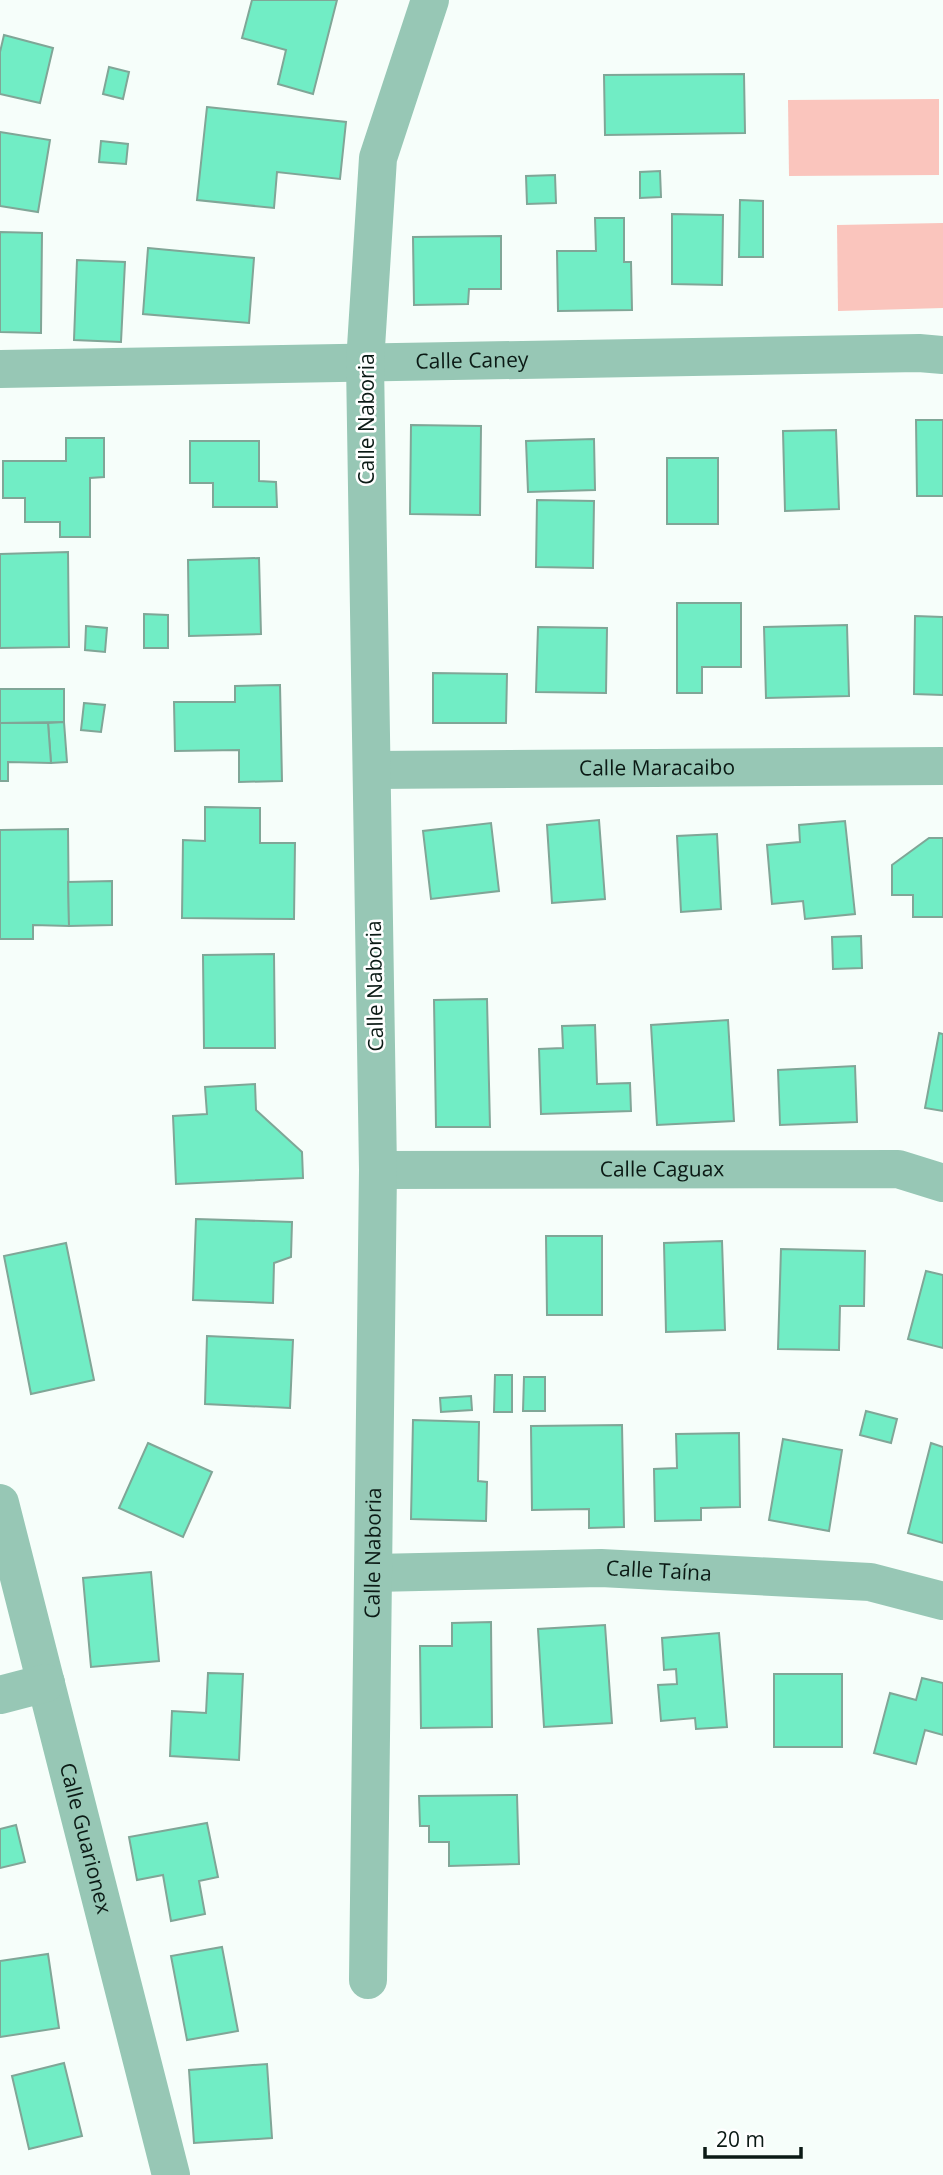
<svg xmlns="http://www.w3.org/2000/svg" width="943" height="2175" viewBox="0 0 943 2175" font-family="'Open Sans',sans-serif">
  <rect width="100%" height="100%" fill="#f6fefa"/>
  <g fill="#fac5bd">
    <polygon points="939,99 939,175 789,176 788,100"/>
    <polygon points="943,223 943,308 838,311 837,225"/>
  </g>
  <g fill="#71edc5" stroke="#80a697" stroke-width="2">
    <polygon points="252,0 337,0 313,94 278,84 286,50 242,38"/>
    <polygon points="4,35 53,48 40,103 0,94 0,52"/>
    <polygon points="109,67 129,72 123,99 103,94"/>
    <polygon points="744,74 745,133 605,135 604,75"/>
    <polygon points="207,107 346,122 340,179 277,172 274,208 197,200"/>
    <polygon points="0,132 50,140 38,212 0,206"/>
    <polygon points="101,141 128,144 126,164 99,162"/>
    <polygon points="660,171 661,197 640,198 640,172"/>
    <polygon points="555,175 556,203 527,204 526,176"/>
    <polygon points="740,200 763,201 763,257 739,257"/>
    <polygon points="672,214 723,215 722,285 672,284"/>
    <polygon points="595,218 624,218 624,262 631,262 632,310 558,311 557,251 596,251"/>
    <polygon points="0,232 42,233 41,333 0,332"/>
    <polygon points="501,236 501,289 469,289 468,304 414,305 413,237"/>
    <polygon points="148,248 254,258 249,323 143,314"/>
    <polygon points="77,260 125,262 121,342 74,340"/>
    <polygon points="916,420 943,420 943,496 917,496"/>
    <polygon points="411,425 481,426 480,515 410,514"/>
    <polygon points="836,430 839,509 785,511 783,431"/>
    <polygon points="66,438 104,438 104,477 90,478 90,537 60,537 60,522 25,522 25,498 3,498 3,461 66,461"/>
    <polygon points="594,439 595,490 528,492 526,441"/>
    <polygon points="190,441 259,441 259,481 276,482 277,507 213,507 213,483 190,483"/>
    <rect x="667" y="458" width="51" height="66"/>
    <polygon points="537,500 594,501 593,568 536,567"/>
    <polygon points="68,552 69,647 0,648 0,554"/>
    <polygon points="259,558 261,634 189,636 188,560"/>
    <polygon points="677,603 741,603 741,667 702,667 702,693 677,693"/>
    <polygon points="144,614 168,615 168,648 144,648"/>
    <polygon points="915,616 943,617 943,695 914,694"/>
    <polygon points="847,625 849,696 766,698 764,627"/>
    <polygon points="86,626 107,628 105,652 85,650"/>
    <polygon points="538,627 607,628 606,693 536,692"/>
    <polygon points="433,673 507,674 506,723 433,723"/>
    <polygon points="280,685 282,781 239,782 239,750 175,751 174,702 235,702 235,686"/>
    <polygon points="0,689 64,689 64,722 0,723"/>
    <polygon points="84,703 105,705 101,732 81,730"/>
    <polygon points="64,722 67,762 51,763 48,723"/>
    <polygon points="0,723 48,723 51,763 8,762 8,781 0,781"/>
    <polygon points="205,807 260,808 260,843 295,843 294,919 182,918 183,840 205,841"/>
    <polygon points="599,820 605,899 552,903 547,825"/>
    <polygon points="845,821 855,914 805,919 803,901 772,904 767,845 800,842 799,825"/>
    <polygon points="491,823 499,891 431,899 423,831"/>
    <polygon points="68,829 69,926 33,925 33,939 0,939 0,830"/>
    <polygon points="717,834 721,909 681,912 677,836"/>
    <polygon points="929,838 943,838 943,917 913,917 913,895 892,895 892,865"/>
    <polygon points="112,881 112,925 69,926 68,882"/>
    <polygon points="861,936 862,968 833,969 832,937"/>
    <polygon points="274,954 275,1048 204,1048 203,955"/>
    <polygon points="487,999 490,1127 436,1127 434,1000"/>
    <polygon points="728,1020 734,1121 657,1125 651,1025"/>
    <polygon points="595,1025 597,1084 630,1083 631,1111 541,1114 539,1049 563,1048 562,1026"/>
    <polygon points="939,1033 943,1034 943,1111 925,1108"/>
    <polygon points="855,1066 857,1122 780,1125 778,1070"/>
    <polygon points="255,1084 256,1110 302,1152 303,1178 176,1184 173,1116 207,1114 205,1087"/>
    <polygon points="196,1219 292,1222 291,1257 274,1263 273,1303 193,1300"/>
    <polygon points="546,1236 602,1236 602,1315 547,1315"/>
    <polygon points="722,1241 725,1330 666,1332 664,1243"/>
    <polygon points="66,1243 94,1380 31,1394 4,1256"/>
    <polygon points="781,1249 865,1251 864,1306 840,1306 839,1350 778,1349"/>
    <polygon points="926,1271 943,1275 943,1348 908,1339"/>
    <polygon points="207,1336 293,1340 290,1408 205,1404"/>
    <polygon points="495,1375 512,1375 512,1412 494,1412"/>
    <polygon points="524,1377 545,1377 545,1411 523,1411"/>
    <polygon points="471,1396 472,1410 441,1412 440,1398"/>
    <polygon points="866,1411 897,1419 891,1443 860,1435"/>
    <polygon points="413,1420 479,1422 478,1481 487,1482 486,1521 411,1519"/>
    <polygon points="622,1425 624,1527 589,1528 589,1509 532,1510 531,1426"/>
    <polygon points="739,1433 740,1507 701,1508 701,1520 655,1521 654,1469 677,1468 676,1434"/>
    <polygon points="783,1439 842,1450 829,1531 769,1520"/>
    <polygon points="148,1443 212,1472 183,1537 119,1508"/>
    <polygon points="931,1443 943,1447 943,1543 908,1533"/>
    <polygon points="151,1572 159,1661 91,1667 83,1578"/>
    <polygon points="491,1622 492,1727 421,1728 420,1646 452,1646 452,1623"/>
    <polygon points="605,1625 612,1723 544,1727 538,1629"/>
    <polygon points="719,1633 727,1727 696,1729 695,1718 661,1721 658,1685 677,1684 676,1669 664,1670 662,1638"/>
    <polygon points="208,1673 243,1674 239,1760 170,1756 172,1711 206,1713"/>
    <rect x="774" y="1674" width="68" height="73"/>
    <polygon points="922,1678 943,1683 943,1735 925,1730 916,1764 874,1753 890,1693 916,1700"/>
    <polygon points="517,1795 519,1864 449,1866 449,1842 429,1842 429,1826 420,1826 419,1796"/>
    <polygon points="207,1823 218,1877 199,1881 205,1914 171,1921 163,1875 137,1880 129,1837"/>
    <polygon points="16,1825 25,1862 0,1868 0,1829"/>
    <polygon points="222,1947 238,2031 187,2040 171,1956"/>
    <polygon points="48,1954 59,2028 0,2037 0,1961"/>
    <polygon points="64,2063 82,2136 29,2149 12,2076"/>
    <polygon points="267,2064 272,2138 194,2143 189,2070"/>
  </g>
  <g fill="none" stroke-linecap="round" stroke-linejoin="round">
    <g stroke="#97c7b5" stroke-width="38">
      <path id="s1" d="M 0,369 L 919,353 L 943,355"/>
      <path id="s2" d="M 372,770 L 943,766"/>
      <path id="s3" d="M 378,1170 L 898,1169 L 943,1183"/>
      <path id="s4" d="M 0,1503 L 171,2175"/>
      <path id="s5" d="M 374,1573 L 601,1568 L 870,1582 L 943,1601"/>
      <polyline points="0,1695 46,1683"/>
      <path id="s6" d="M 368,1980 L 378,1170 L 365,363 L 378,158 L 430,0"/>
    </g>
  </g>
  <g text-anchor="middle" stroke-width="5" stroke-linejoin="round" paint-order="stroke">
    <g font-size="21" fill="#0b1a15" stroke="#fff">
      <text dy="7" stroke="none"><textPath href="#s1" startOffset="472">Calle Caney</textPath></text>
      <text transform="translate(367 419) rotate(-90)" y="7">Calle Naboria</text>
      <text dy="7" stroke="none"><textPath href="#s2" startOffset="285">Calle Maracaibo</textPath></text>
      <text transform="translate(375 986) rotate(-91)" y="7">Calle Naboria</text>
      <text dy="7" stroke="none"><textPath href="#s3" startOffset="284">Calle Caguax</textPath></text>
      <text dy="7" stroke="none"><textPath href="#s6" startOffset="427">Calle Naboria</textPath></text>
      <text dy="7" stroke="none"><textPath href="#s5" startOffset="285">Calle Taína</textPath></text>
      <text dy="7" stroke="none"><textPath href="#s4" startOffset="346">Calle Guarionex</textPath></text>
    </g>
  </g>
  <path d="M705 2147v10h96v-10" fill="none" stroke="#0b1a15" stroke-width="3.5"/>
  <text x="716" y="2147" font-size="21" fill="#0b1a15" stroke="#ffffff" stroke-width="5" paint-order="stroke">20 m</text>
</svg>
